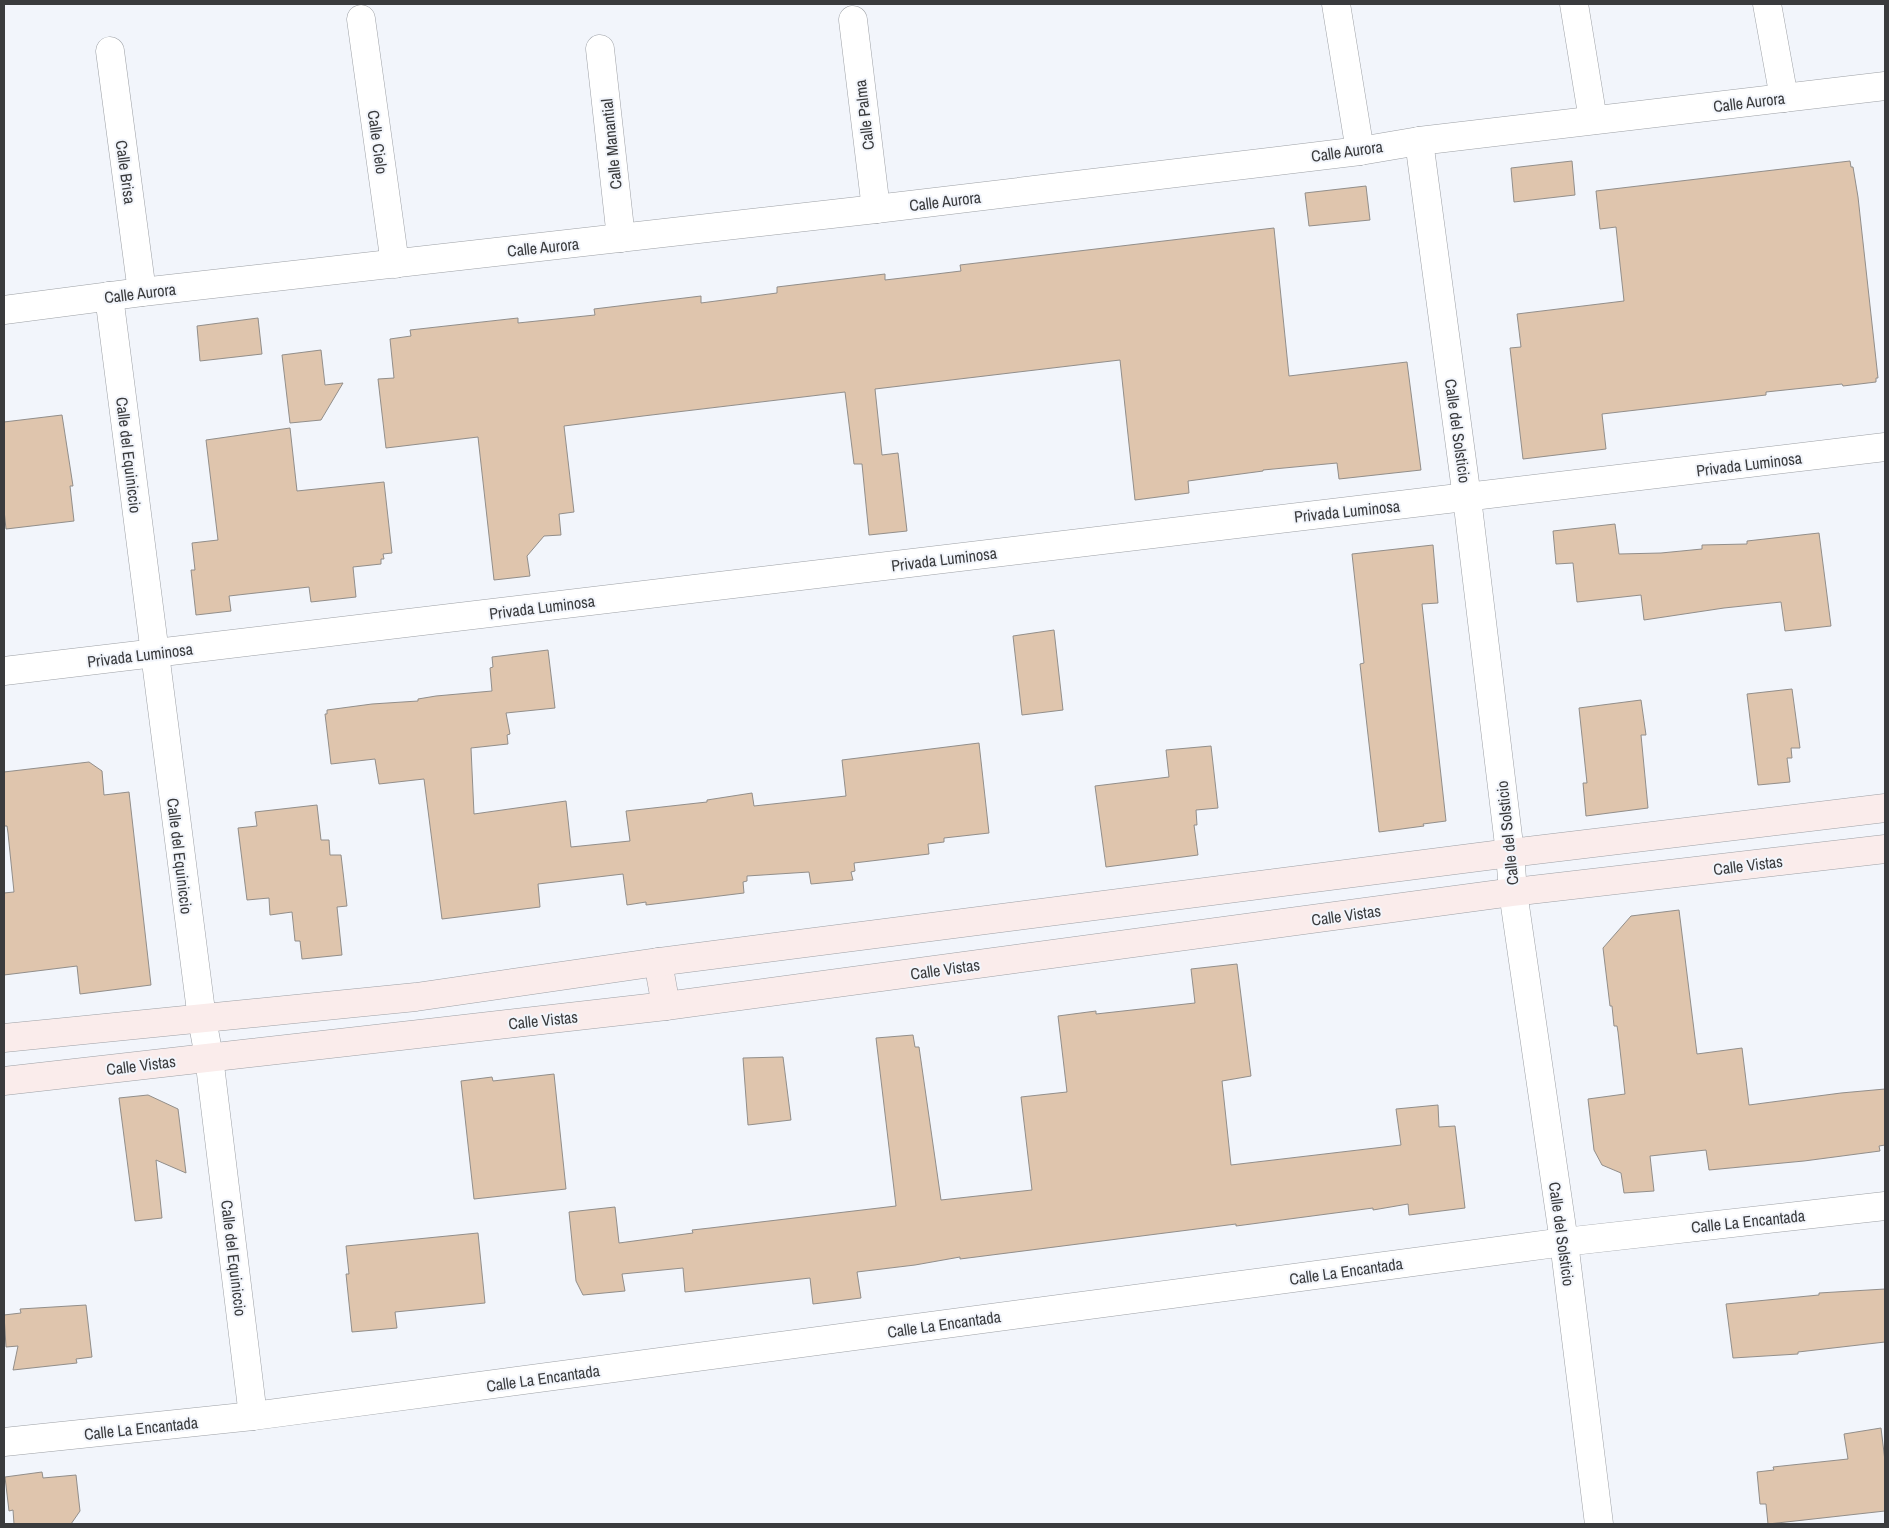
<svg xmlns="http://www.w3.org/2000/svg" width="1889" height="1528" viewBox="0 0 1889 1528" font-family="'Archivo Narrow',sans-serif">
  <rect width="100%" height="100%" fill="#f2f5fb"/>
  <g fill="#dfc5ad" stroke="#928e8a">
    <polygon points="1572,161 1575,195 1514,202 1511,168"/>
    <polygon points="1850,161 1851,167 1853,167 1858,197 1878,378 1876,378 1876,382 1843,386 1842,384 1766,392 1766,395 1602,414 1606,449 1523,459 1510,348 1521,347 1517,314 1624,301 1616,227 1600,229 1596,191"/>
    <polygon points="1366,186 1370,220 1309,226 1305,193"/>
    <polygon points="1274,228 1289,376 1407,362 1421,470 1339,479 1337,463 1263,470 1263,471 1188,481 1189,493 1135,500 1120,360 1010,373 875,389 882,455 898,453 907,531 869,535 862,464 854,464 845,392 643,416 564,426 574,512 559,514 561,535 544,536 527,556 530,576 494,580 478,437 386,448 378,379 394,378 390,339 411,336 410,330 518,318 518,323 595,315 594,309 701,296 701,303 777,293 777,287 885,274 885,280 928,275 961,271 960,265"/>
    <polygon points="258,318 262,354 200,361 197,326"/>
    <polygon points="321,350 325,385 343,383 321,420 290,423 282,355"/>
    <polygon points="62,415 73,486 70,486 74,521 6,529 4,510 4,422"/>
    <polygon points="290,428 297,491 384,482 392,553 383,554 384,559 381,559 381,564 353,567 356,597 311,602 309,587 229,596 231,611 196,615 191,570 195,570 192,543 218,540 206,440"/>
    <polygon points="1615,524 1619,554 1661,553 1702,549 1702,545 1747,544 1747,541 1819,533 1831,626 1785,631 1781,602 1724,608 1644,620 1641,595 1577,602 1573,563 1556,564 1553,531"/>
    <polygon points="1433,545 1438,603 1422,604 1446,821 1423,824 1424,826 1379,832 1360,664 1364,663 1352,554"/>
    <polygon points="1054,630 1063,710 1022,715 1013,636"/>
    <polygon points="548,650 555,708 506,713 510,734 507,735 508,744 471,748 474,814 566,801 571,847 630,841 626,811 707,802 707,800 752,793 754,806 846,796 842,760 979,743 989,833 944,838 944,842 928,844 929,854 854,863 855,871 851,872 853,880 811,884 809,872 747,876 747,881 743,882 744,893 646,905 646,902 627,905 623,874 538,884 540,907 442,919 424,779 379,784 375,759 331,764 325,714 327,714 327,710 372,704 418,701 418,699 436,696 492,691 490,668 493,667 492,657"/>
    <polygon points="1792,689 1800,748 1791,748 1792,758 1787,758 1790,782 1758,785 1747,694"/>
    <polygon points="1641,700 1646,735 1641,735 1648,808 1586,816 1583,783 1587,783 1579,708"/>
    <polygon points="1211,746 1218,808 1196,810 1197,825 1194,825 1198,855 1106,867 1095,786 1169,777 1166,750"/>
    <polygon points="89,762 102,771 104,795 129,792 151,985 80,994 77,966 4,975 4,893 14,892 8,833 7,826 4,826 4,772"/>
    <polygon points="317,805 321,840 329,840 330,855 341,855 347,906 337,907 342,955 302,959 300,941 295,941 292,912 270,915 269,898 247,900 238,828 257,826 255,812"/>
    <polygon points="1679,910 1697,1054 1742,1048 1749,1105 1841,1093 1885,1089 1885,1145 1879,1146 1880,1151 1804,1161 1709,1170 1706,1150 1650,1156 1654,1191 1624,1193 1621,1173 1602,1165 1594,1150 1588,1099 1625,1094 1618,1032 1617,1026 1614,1026 1612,1006 1610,1006 1603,948 1631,916"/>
    <polygon points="1237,964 1251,1076 1222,1081 1231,1165 1401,1145 1396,1109 1438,1105 1439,1127 1455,1126 1465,1208 1409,1215 1408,1204 1373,1210 1373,1208 1236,1226 1236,1224 960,1259 960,1257 915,1265 857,1272 861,1298 813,1304 810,1278 685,1292 683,1268 622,1274 625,1291 583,1295 576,1281 569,1212 615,1207 619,1243 693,1233 692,1230 710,1228 896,1206 876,1038 913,1035 915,1047 919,1047 941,1200 1032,1190 1021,1097 1067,1092 1058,1016 1096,1011 1096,1014 1195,1003 1191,969"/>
    <polygon points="783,1057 791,1120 748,1125 743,1058"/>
    <polygon points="554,1074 566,1189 474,1199 461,1081 492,1077 493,1081"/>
    <polygon points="148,1095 178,1109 186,1173 156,1160 162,1218 135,1221 119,1098"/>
    <polygon points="478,1233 485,1303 395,1312 397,1328 352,1332 346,1274 349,1274 346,1246"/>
    <polygon points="1885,1289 1885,1342 1798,1352 1798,1354 1733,1358 1726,1304 1819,1295 1819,1293"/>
    <polygon points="86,1305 92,1357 76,1359 77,1363 13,1370 18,1346 6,1347 4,1315 21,1313 20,1309"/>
    <polygon points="1881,1428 1885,1461 1885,1511 1768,1524 1766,1504 1760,1504 1757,1472 1774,1470 1773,1467 1848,1459 1844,1434"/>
    <polygon points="42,1472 43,1478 76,1475 80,1511 71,1524 14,1524 13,1510 9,1511 5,1477"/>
  </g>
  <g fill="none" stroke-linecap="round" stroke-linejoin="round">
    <g stroke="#9da0a5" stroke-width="29">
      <g id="street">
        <polyline points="1336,4 1360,151"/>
        <polyline points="1574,4 1593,120"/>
        <polyline points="1767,4 1784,98"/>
        <polyline points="361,19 395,264"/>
        <polyline points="853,20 876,209"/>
        <polyline points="600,49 621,238"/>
        <polyline points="110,51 142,292"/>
        <polyline points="1419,141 1467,498 1510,853 1513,892 1564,1242 1599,1524"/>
        <polyline points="109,296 202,1019 209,1057 253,1416"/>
        <polyline points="4,310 142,292 876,209 1360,151 1419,141 1885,86"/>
        <polyline points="4,671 1885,447"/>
        <polyline points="4,1442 253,1416 1564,1242 1885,1206"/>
      </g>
    </g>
    <g stroke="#9da0a5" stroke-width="29">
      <g id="secondary">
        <polyline points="658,962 666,1006"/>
        <polyline points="4,1038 416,997 658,962 1510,853 1885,808"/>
        <polyline points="4,1081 666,1006 1513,892 1885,849"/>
      </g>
    </g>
    <use href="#street" stroke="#fff" stroke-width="28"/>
    <use href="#secondary" stroke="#faeceb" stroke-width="28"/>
  </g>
  <g text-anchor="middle" stroke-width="4" stroke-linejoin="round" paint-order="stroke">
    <g font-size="16" fill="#3a3b3d" stroke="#f2f5fb">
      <text transform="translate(1749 102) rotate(-7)" y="6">Calle Aurora</text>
      <text transform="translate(864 115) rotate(-97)" y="6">Calle Palma</text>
      <text transform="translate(378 142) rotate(82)" y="6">Calle Cielo</text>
      <text transform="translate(611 144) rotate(-96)" y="6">Calle Manantial</text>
      <text transform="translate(1347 151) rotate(-8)" y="6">Calle Aurora</text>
      <text transform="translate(126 172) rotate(82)" y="6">Calle Brisa</text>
      <text transform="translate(945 201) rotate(-7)" y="6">Calle Aurora</text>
      <text transform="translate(543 247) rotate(-6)" y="6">Calle Aurora</text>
      <text transform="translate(140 293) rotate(-7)" y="6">Calle Aurora</text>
      <text transform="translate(1458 431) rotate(82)" y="6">Calle del Solsticio</text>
      <text transform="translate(129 455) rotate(83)" y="6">Calle del Equiniccio</text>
      <text transform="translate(1749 464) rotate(-7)" y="6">Privada Luminosa</text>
      <text transform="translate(1347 511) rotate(-6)" y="6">Privada Luminosa</text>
      <text transform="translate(944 559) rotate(-7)" y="6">Privada Luminosa</text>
      <text transform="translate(542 607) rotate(-7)" y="6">Privada Luminosa</text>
      <text transform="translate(140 655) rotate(-7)" y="6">Privada Luminosa</text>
      <text transform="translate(1507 833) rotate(-96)" y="6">Calle del Solsticio</text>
      <text transform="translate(180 856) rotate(83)" y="6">Calle del Equiniccio</text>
      <text transform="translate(1748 865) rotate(-7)" y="6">Calle Vistas</text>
      <text transform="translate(1346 915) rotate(-8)" y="6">Calle Vistas</text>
      <text transform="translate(945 969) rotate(-8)" y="6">Calle Vistas</text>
      <text transform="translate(543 1020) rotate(-6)" y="6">Calle Vistas</text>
      <text transform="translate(141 1065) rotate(-7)" y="6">Calle Vistas</text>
      <text transform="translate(1748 1221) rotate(-6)" y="6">Calle La Encantada</text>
      <text transform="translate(1562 1234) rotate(82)" y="6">Calle del Solsticio</text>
      <text transform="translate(234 1258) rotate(83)" y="6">Calle del Equiniccio</text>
      <text transform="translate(1346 1271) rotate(-8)" y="6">Calle La Encantada</text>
      <text transform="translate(944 1324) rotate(-8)" y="6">Calle La Encantada</text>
      <text transform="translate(543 1378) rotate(-8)" y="6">Calle La Encantada</text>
      <text transform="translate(141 1428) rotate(-6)" y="6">Calle La Encantada</text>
    </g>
  </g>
  <rect width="1889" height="1528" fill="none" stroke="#3a3b3d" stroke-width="10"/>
</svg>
